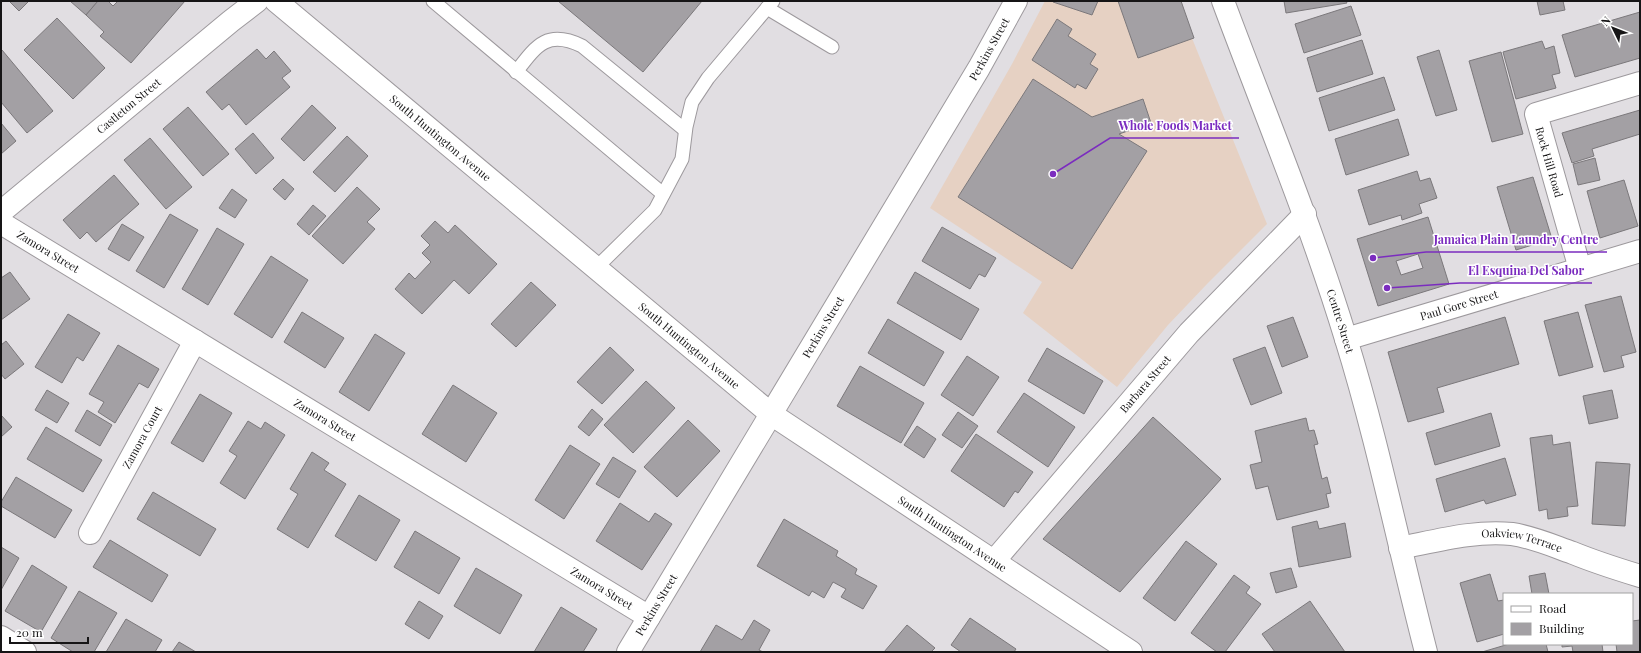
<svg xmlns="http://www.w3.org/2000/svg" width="1641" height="653" viewBox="0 0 1641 653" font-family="'Playfair Display',serif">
  <rect width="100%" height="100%" fill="#e1dee2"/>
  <polygon fill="#e6d1c3" points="1045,1 1177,1 1267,224 1207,284 1168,325 1117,387 1023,313 1042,282 930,208 1012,64"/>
  <g fill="#a3a0a4" stroke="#7b787b" fill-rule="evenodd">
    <polygon points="9,1 29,1 19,11"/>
    <polygon points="70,1 98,1 86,15"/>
    <polygon points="98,1 108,1 113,6 118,1 185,1 131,63 100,36 104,32 86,15"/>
    <polygon points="558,1 702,1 643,72"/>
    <polygon points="1054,1 1098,1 1092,15 1053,2"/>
    <polygon points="1118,1 1181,1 1194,38 1138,58"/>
    <polygon points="1284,1 1346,1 1347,3 1286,13"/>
    <polygon points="1537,1 1563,1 1565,10 1540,15"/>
    <polygon points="1351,6 1361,35 1304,53 1295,24"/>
    <polygon points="1640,12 1640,58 1575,77 1562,35"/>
    <polygon points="57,18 105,68 73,99 24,50"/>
    <polygon points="1057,19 1072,29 1068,36 1096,54 1090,64 1098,69 1086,89 1077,84 1075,88 1032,60"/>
    <polygon points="1362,40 1373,74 1317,92 1307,58"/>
    <polygon points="1542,41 1545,49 1554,46 1560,73 1552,75 1556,88 1516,99 1503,52"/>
    <polygon points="257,49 266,59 274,51 291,71 282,78 290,87 246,125 229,104 222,110 206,92"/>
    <polygon points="2,50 53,111 27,133 1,102 1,52"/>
    <polygon points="1439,50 1457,110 1436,116 1417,57"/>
    <polygon points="1501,52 1523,134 1492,142 1469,61"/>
    <polygon points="1384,77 1395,110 1329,131 1319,98"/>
    <polygon points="1033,79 1092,117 1143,99 1151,123 1119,134 1147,151 1072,269 958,197"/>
    <polygon points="312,105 336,128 304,161 281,139"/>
    <polygon points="188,107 229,154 203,176 163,129"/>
    <polygon points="1640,110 1640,134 1592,149 1594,156 1572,163 1562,133"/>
    <polygon points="1398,119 1409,155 1346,175 1335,139"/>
    <polygon points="1,123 16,141 1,154"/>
    <polygon points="253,133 274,158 256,174 235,149"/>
    <polygon points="347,136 368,156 335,192 313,172"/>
    <polygon points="150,138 192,187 166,209 124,160"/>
    <polygon points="1595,158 1600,180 1578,185 1573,164"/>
    <polygon points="1417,171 1420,181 1430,178 1437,198 1419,204 1422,213 1402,220 1401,215 1369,225 1358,190"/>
    <polygon points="114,175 139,204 96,242 87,232 80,239 63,220"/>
    <polygon points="1533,177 1552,239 1516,250 1497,187"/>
    <polygon points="283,179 294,189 285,200 273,189"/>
    <polygon points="1624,180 1638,226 1600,238 1587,191"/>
    <polygon points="357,187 380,209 367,222 375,229 343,264 312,236"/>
    <polygon points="232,189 247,200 235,218 219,208"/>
    <polygon points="313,205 326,216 309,235 297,224"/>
    <polygon points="170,214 198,230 164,288 136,271"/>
    <path d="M 1428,217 L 1449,284 L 1378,306 L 1357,239 ZM 1418,254 L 1423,268 L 1401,275 L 1396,261 Z"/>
    <polygon points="435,221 448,233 455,225 497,264 469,294 454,280 422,314 395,289 409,273 415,279 431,262 422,253 430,245 421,236"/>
    <polygon points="122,224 144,237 129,261 108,249"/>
    <polygon points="942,227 996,258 985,277 979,274 970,289 922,261"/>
    <polygon points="217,228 244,244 208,305 182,289"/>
    <polygon points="271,256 308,280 272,338 234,314"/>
    <polygon points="10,272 30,299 1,320 1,278"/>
    <polygon points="915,272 979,309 961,340 897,303"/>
    <polygon points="531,282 556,305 516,347 491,324"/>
    <polygon points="1621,296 1636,352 1621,356 1624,367 1604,372 1585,305"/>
    <polygon points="302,312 344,338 325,368 284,342"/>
    <polygon points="1578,312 1593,367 1559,376 1544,321"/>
    <polygon points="68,314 100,333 83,361 77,357 62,383 35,367"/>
    <polygon points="1293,317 1308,357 1282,367 1267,326"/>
    <polygon points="1505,317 1519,364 1437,388 1444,412 1408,422 1388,352"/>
    <polygon points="888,319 944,352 924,386 868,353"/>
    <polygon points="375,334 405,353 369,411 339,392"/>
    <polygon points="6,341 24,364 5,379 1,374 1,345"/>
    <polygon points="118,345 159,369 148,388 139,383 115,423 98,412 104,402 89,394"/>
    <polygon points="610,347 634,370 602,404 577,382"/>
    <polygon points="1265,347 1282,393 1251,405 1233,359"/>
    <polygon points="1047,348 1103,381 1084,414 1028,381"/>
    <polygon points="967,356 999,377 973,416 941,395"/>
    <polygon points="860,366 924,403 901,443 837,406"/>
    <polygon points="646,381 675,408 633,453 604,425"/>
    <polygon points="453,385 497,413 466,462 422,434"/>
    <polygon points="47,390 69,403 57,423 35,410"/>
    <polygon points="1612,390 1618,418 1589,424 1583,396"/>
    <polygon points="1024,393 1075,427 1048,467 997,432"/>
    <polygon points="200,394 232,413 203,462 171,443"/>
    <polygon points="592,409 603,419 589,436 578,427"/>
    <polygon points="87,410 112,425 100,446 75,431"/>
    <polygon points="958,412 978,426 962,448 942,435"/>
    <polygon points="1491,413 1500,446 1435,465 1426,433"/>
    <polygon points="1,415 12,427 1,437"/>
    <polygon points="1153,417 1221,479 1120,592 1043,539"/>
    <polygon points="1306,418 1309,431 1314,430 1318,444 1314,445 1322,479 1327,477 1331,493 1326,494 1329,507 1277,520 1268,486 1256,489 1250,465 1262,462 1255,431"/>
    <polygon points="688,420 720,451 677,497 644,467"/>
    <polygon points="248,421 261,429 265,422 285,435 245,499 220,483 237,456 229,451"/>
    <polygon points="917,426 936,439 924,458 904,445"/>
    <polygon points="46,427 102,460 83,492 27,459"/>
    <polygon points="976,434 1033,472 1018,493 1015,491 1004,507 951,471"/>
    <polygon points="1552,435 1553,445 1570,442 1578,506 1567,507 1568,516 1548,519 1547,509 1539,511 1530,438"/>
    <polygon points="570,445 600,464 564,519 535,500"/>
    <polygon points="312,452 329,463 324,470 346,484 308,548 277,529 298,494 290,489"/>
    <polygon points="613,457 636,471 619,498 596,484"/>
    <polygon points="1505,458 1516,495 1486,504 1484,500 1445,512 1436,479"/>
    <polygon points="1596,462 1630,464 1625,526 1592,524"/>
    <polygon points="16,477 72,510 55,538 1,506 1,502"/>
    <polygon points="153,492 216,529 200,556 137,519"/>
    <polygon points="359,495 400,520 376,561 335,536"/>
    <polygon points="620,503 649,522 655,513 672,524 642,570 596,541"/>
    <polygon points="784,519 838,551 836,556 857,569 855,574 877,586 863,609 841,597 846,589 833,582 824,598 812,591 809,596 757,566"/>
    <polygon points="1317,521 1319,529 1345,523 1351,557 1299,567 1292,527"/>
    <polygon points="415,531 460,558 439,594 394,567"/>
    <polygon points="110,540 168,575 152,602 93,567"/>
    <polygon points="1186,541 1217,564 1175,621 1143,598"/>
    <polygon points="1,547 19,558 1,590"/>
    <polygon points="32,565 67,587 41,632 5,611"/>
    <polygon points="476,568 522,595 500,634 454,606"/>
    <polygon points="1291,568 1297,587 1276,593 1270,573"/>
    <polygon points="1545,573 1549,594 1532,594 1529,576"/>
    <polygon points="1490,574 1498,601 1504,600 1504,634 1477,642 1460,583"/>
    <polygon points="1234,575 1250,587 1246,593 1261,604 1225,652 1217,652 1191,633"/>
    <polygon points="79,591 117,613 94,652 73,652 51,638"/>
    <polygon points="419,601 443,616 429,639 405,624"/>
    <polygon points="1310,601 1345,652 1275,652 1262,634"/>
    <polygon points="561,607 597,629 583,652 534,652"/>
    <polygon points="970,618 1016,649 1014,652 961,652 951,645"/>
    <polygon points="126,619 162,640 155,652 106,652"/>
    <polygon points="754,620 770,630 759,650 763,652 700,652 716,625 742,640"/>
    <polygon points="1640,620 1640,652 1617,652 1616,644 1632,644 1632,621"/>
    <polygon points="907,625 935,648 931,652 884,652"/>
    <polygon points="179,642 196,652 172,652"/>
    <polygon points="1509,644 1546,644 1548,652 1482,652"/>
    <polygon points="1562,644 1602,644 1603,652 1573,652 1572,646 1562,647"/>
  </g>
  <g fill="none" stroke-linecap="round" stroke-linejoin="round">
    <g stroke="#9d999d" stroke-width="15">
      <g id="lane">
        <polyline points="433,1 663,194"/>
        <polyline points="767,8 832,47"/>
        <path d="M 516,72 C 536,46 547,29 582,46 L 685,130"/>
        <polyline points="596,268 655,210 682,159 686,127 692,102 708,78 773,1"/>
      </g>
    </g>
    <g stroke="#9d999d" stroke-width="24">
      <g id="street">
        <path id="s1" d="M 1,212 L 231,21 L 257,1"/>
        <path id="s2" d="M 1,223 L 649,617"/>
        <polyline points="1580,269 1536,114 1640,83"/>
        <path id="s3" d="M 1346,339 L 1640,251"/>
        <path id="s4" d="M 90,533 L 195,341"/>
        <path id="s5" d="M 1400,548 C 1436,541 1475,530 1512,534 C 1533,537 1553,546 1573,553 C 1595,562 1617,569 1640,576"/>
        <path id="s6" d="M 994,561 L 1189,333 L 1305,214"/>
        <polyline points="1,637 25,652"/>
      </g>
    </g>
    <g stroke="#9d999d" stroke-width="24">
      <g id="secondary">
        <path id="s7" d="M 276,1 L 771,414 L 1131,652"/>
        <path id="s8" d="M 1223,1 C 1265,114 1311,224 1346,339 C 1378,442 1399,548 1426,652"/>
        <path id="s9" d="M 628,652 L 979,68 L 1016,1"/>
      </g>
    </g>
    <use href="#lane" stroke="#fff" stroke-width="13"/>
    <use href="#street" stroke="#fff" stroke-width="22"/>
    <use href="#secondary" stroke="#fff" stroke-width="22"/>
  </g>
  <g text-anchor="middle" stroke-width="3" stroke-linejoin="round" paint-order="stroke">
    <g font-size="11" fill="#161516" stroke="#fff">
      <text dy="4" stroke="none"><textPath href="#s9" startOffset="703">Perkins Street</textPath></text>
      <text dy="4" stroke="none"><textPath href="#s1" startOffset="166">Castleton Street</textPath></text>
      <text dy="4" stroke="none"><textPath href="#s7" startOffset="214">South Huntington Avenue</textPath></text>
      <text transform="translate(1549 162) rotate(74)" y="4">Rock Hill Road</text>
      <text dy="4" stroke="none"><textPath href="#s2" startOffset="55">Zamora Street</textPath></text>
      <text dy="4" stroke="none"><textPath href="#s3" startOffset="118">Paul Gore Street</textPath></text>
      <text dy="4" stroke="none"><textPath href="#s8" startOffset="341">Centre Street</textPath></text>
      <text dy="4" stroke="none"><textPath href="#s9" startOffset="379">Perkins Street</textPath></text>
      <text dy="4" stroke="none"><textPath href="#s7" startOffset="538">South Huntington Avenue</textPath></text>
      <text dy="4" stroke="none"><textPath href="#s6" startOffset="233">Barbara Street</textPath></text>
      <text dy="4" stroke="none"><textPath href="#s2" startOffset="379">Zamora Street</textPath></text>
      <text dy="4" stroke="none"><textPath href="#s4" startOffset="109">Zamora Court</textPath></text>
      <text dy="4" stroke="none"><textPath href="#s7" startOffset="862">South Huntington Avenue</textPath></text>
      <text dy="4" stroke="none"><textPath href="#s5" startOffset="124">Oakview Terrace</textPath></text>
      <text dy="4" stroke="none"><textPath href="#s2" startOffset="703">Zamora Street</textPath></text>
      <text dy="4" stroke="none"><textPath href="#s9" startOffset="55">Perkins Street</textPath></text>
    </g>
  </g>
  <path fill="none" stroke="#7b2cbf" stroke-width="1.5" d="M1053 174L1110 138H1239M1373 258L1426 252H1607M1387 288L1460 283H1592"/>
  <g fill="#7b2cbf" stroke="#fff" stroke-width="1.5">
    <circle cx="1053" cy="174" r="4"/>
    <circle cx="1373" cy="258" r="4"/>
    <circle cx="1387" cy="288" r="4"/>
  </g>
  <g font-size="12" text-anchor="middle" font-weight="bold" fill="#7b2cbf" stroke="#fff" stroke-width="3" stroke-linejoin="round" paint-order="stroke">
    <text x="1175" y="130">Whole Foods Market</text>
    <text x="1516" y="244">Jamaica Plain Laundry Centre</text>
    <text x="1526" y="275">El Esquina Del Sabor</text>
  </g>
  <rect width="1641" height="653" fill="none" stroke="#161516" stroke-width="4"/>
  <rect x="1503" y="593" width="130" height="52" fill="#ffffff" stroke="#a2a1a2"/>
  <rect x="1511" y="606" width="20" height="6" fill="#ffffff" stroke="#a2a1a2"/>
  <text x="1539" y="613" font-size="12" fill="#161516">Road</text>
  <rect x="1511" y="623" width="20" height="12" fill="#a3a0a4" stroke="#a2a1a2"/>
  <text x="1539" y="633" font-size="12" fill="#161516">Building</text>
  <g transform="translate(1613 28) rotate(313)" stroke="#ffffff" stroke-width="3" paint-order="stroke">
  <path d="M0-3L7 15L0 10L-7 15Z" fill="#161516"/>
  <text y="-6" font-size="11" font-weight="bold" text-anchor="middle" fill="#161516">N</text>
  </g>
  <path d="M10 637v6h78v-6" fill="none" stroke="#161516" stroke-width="2"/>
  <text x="16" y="637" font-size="12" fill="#161516" stroke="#ffffff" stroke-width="3" paint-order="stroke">20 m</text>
</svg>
